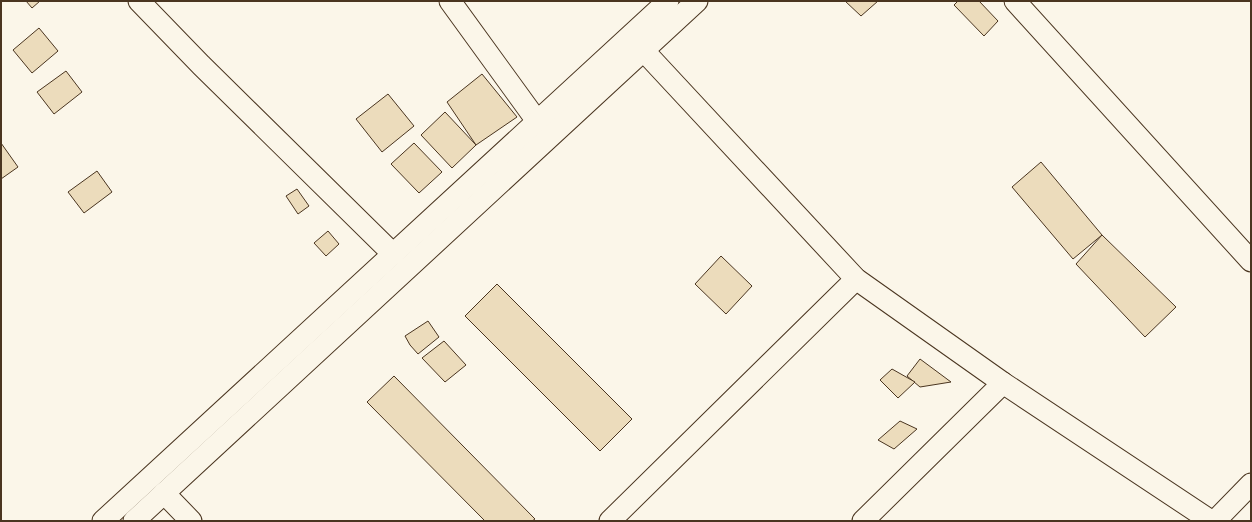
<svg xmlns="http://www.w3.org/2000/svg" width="1252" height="522" viewBox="0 0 1252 522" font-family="Cabin,sans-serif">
  <rect width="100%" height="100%" fill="#fbf6e9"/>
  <g fill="#ecdcbc" stroke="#4a3520">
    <polygon points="26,1 40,1 32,8"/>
    <polygon points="845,1 878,1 861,16"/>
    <polygon points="958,1 979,1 998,21 984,36 954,5"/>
    <polygon points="39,28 58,51 32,73 13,50"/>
    <polygon points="66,71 82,92 54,114 37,92"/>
    <polygon points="482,74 517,117 476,145 447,102"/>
    <polygon points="388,94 414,126 382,152 356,119"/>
    <polygon points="445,112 476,145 452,168 421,135"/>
    <polygon points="1,143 18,167 1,179"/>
    <polygon points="414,143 442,172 419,193 391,164"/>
    <polygon points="1041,162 1102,235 1073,259 1012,187"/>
    <polygon points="97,171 112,192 84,213 68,192"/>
    <polygon points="297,189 309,206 298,214 286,196"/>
    <polygon points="328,231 339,244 326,256 314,243"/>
    <polygon points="1102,235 1176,307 1145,337 1076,264"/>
    <polygon points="721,256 752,286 726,314 695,284"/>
    <polygon points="497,284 632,419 600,451 465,316"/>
    <polygon points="428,321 439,337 418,354 410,345 405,336"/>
    <polygon points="444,341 466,365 445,382 422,358"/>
    <polygon points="920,359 951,382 920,387 907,376"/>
    <polygon points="892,369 915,382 898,398 880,380"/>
    <polygon points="394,376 535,519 532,521 485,521 367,402"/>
    <polygon points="900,421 917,429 894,449 878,440"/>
  </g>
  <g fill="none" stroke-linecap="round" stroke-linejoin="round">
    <g stroke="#4a3520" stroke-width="23">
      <g id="minor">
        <polyline points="139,1 201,65 393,254"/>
        <polyline points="450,1 537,121"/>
        <polyline points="1015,1 1251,261"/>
        <polyline points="643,50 856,279 1003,383 1211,521"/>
        <polyline points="164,493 191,521"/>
        <polyline points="103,521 668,1"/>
        <polyline points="134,521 697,1"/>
        <polyline points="610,521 856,279"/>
        <polyline points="863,521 1003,383"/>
        <polyline points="1215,521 1251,484"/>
      </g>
    </g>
    <use href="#minor" stroke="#fbf6e9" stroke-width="21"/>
  </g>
  <rect width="1252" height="522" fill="none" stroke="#4a3520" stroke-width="4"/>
</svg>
